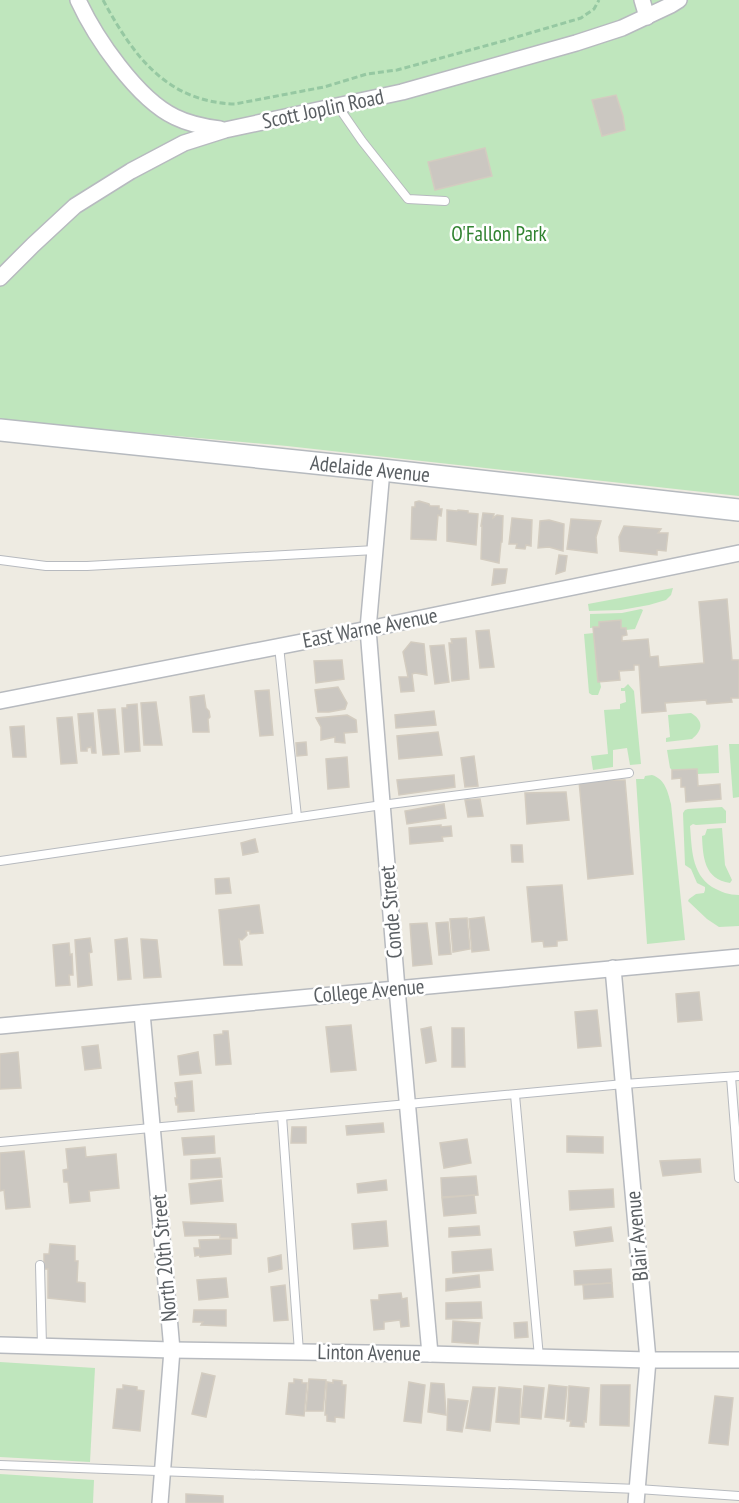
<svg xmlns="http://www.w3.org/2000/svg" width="739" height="1503" viewBox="0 0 739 1503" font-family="'PT Sans Narrow',sans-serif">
  <rect width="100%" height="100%" fill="#eeebe2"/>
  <g fill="#bfe6bd">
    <polygon points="0,0 739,0 739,496 287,446 0,420"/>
    <polygon points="673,588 671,595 666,600 649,605 621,610 589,611 588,604"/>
    <polygon points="641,609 643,610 635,629 626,630 626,628 621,628 620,620 599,622 599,627 590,628 590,614 622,613"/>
    <polygon points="594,633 598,681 600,682 601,687 598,695 592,695 589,693 584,634"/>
    <polygon points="628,684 634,691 641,764 630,765 627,748 613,750 613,767 593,770 591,756 608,754 604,710 620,709 620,704 626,702 625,691 621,691 621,688 624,688"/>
    <path d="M 691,713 C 704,721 703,730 692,739 L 666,742 L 666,738 L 670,737 L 668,715 Z"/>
    <polygon points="729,744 739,744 739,797 733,798"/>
    <polygon points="718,745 719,773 697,774 696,769 672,770 670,768 667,750"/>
    <path d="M 652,775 C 665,779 668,792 671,804 L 685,940 L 647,944 L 636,779 L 644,779 L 645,776 Z"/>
    <path d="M 722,807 L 726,811 L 726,823 L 696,825 L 693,824 L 690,826 C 692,848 691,873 712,887 C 721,892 729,895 739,895 L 739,926 L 719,927 L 707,919 L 688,901 L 689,899 L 696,894 L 704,893 L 705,890 L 705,887 L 697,883 L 691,869 L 685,865 L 683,813 L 685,810 L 688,809 Z"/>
    <path d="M 722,828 L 725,865 L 732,880 L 730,883 C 704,879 703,857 702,836 L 705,835 L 707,829 Z"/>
    <polygon points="0,1362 95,1368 90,1462 0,1457"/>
    <polygon points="0,1474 94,1480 93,1503 0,1503"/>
  </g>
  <g fill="#cbc7c1" stroke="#d3ccc0" stroke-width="1.5">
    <polygon points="616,95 623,116 625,130 602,136 592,100"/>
    <polygon points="485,148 492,176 435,190 428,162"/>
    <polygon points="419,501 429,504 430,506 439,506 439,509 442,509 441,516 438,515 436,540 411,539 412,507 415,507 415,502"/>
    <polygon points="447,510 457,511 458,510 468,511 468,513 478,514 476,545 447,541"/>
    <polygon points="483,513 494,514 493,518 497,515 503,516 502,542 501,542 499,563 481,559 482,526 481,526"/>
    <polygon points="512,518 532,520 531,546 526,545 525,549 516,548 517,544 509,544"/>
    <polygon points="571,519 601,521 596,537 597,553 567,549"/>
    <polygon points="549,520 564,524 563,551 549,547 538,548 540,521"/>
    <polygon points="624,526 661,529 658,533 668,533 666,551 657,550 657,555 620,551 619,537"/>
    <polygon points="559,555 567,556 565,571 556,574"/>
    <polygon points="494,569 507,569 505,583 492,585"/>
    <polygon points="727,599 732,660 739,660 739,698 731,698 732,702 707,704 706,700 665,703 666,711 642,713 639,665 634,665 634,670 619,671 620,680 598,682 593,627 599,627 599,622 621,620 621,628 626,628 626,630 627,635 622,636 622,641 648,639 650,657 658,656 659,667 704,663 699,602"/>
    <polygon points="489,630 494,667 480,668 476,631"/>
    <polygon points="466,638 469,679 452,681 449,643 452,643 451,639"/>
    <polygon points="411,642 424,644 427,675 415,673 412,674 414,691 401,692 399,677 408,677 403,652"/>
    <polygon points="444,645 449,682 435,684 430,646"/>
    <polygon points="342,660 344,679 316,683 314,661"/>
    <polygon points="338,687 347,703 345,709 329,712 318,712 315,690"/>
    <polygon points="269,690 273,735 260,736 255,691"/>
    <polygon points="204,695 206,708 209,711 210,717 208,719 209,732 193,732 190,697"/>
    <polygon points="156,702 162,745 144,745 141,703"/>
    <polygon points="137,704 140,751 125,752 122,708 127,708 127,705"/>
    <polygon points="115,709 119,754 103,755 98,710"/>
    <polygon points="434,711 436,725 396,728 395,715"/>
    <polygon points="93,713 96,753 92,753 91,747 87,748 87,751 81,751 78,714"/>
    <polygon points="347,715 356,720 357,732 344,733 345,743 335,742 335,737 321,740 321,727 316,718"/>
    <polygon points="72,717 77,763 61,764 57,718"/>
    <polygon points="24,726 26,757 13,757 10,727"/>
    <polygon points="438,732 442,755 399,759 397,736"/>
    <polygon points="306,742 307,755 297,756 296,743"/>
    <polygon points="474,756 478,786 465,787 461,758"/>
    <polygon points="347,757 349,787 328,789 326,759"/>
    <polygon points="697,769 698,786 720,784 721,799 686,802 685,787 681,787 681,778 672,779 672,770"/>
    <polygon points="454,775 455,787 399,795 397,780"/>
    <polygon points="625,780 633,874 588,879 579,781"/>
    <polygon points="566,792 569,820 527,824 525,793"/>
    <polygon points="480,799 483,816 468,817 465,800"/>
    <polygon points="444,804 446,818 407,824 405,811"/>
    <polygon points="441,825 441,827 451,826 452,836 442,837 443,841 410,844 409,828"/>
    <polygon points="255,839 258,852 243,855 241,843"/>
    <polygon points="511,845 522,845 523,862 512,862"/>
    <polygon points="229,878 231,893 216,894 215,879"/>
    <polygon points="562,885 567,940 557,941 557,946 544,947 543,941 532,942 527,887"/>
    <polygon points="259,905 263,933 250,934 250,931 246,931 247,935 242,940 239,939 242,965 224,965 219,910"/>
    <polygon points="484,917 489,950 472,952 469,919"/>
    <polygon points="467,918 470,949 453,952 450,919"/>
    <polygon points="448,922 451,954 439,955 436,923"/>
    <polygon points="427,923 432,964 413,966 410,924"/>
    <polygon points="90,938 92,952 89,953 92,985 78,987 75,940"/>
    <polygon points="127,938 131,979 118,980 115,940"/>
    <polygon points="141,939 157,940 161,977 144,978"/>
    <polygon points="69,943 70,955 72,954 73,975 69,975 70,985 56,986 53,945"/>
    <polygon points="699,992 702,1020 678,1022 676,994"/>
    <polygon points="597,1010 601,1046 578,1048 575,1012"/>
    <polygon points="351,1025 356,1070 331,1072 326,1027"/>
    <polygon points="431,1027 436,1061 426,1063 421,1029"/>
    <polygon points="452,1028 464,1028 465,1067 452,1067"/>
    <polygon points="223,1031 228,1031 231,1064 216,1065 214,1035 223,1034"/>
    <polygon points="98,1045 101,1068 85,1070 82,1047"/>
    <polygon points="18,1052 21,1088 0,1089 0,1054"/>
    <polygon points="198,1052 201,1073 180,1075 178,1056"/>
    <polygon points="192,1081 194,1111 178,1112 178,1105 176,1105 175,1098 177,1098 175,1083"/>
    <polygon points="383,1123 384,1132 347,1135 346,1126"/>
    <polygon points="292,1127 306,1127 306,1143 291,1143"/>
    <polygon points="214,1136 215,1153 184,1155 182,1138"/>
    <polygon points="567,1136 603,1137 603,1153 567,1152"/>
    <polygon points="467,1139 471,1163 444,1168 440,1143"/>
    <polygon points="85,1147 86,1157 116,1154 119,1188 89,1191 90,1201 70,1203 68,1182 64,1182 63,1170 68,1169 66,1149"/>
    <polygon points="24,1151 30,1207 6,1209 4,1190 0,1191 0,1153"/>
    <polygon points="220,1158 222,1177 191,1179 191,1160"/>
    <polygon points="700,1159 701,1172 663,1176 660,1161"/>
    <polygon points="476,1176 478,1195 442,1197 441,1178"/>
    <polygon points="221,1180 223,1201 191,1204 189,1184"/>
    <polygon points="386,1180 387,1190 358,1193 357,1184"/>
    <polygon points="613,1189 614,1207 570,1210 569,1191"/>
    <polygon points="474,1195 476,1213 444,1216 442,1198"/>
    <polygon points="386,1221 388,1246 354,1249 352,1224"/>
    <polygon points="183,1222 236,1224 237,1238 220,1238 220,1235 185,1236"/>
    <polygon points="479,1226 480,1235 449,1237 449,1228"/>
    <polygon points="611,1227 613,1241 576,1246 574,1232"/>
    <polygon points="231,1239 231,1254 200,1257 199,1255 195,1256 194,1248 200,1248 199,1240"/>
    <polygon points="50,1244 75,1246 75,1261 78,1261 77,1282 85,1283 85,1302 48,1298 48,1269 44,1269 44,1254 49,1254"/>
    <polygon points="491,1249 493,1270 453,1273 452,1252"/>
    <polygon points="281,1255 282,1269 269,1272 268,1258"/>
    <polygon points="611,1269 612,1283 575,1285 574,1271"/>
    <polygon points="479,1275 480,1287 446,1291 446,1279"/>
    <polygon points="226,1278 228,1297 199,1300 197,1280"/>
    <polygon points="612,1283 613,1297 584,1299 583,1285"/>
    <polygon points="285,1285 288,1320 274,1321 271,1287"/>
    <polygon points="401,1293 402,1299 407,1298 409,1326 401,1327 400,1320 384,1322 384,1329 374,1330 371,1300 379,1300 379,1295"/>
    <polygon points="481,1302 482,1318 446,1319 446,1303"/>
    <polygon points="194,1310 226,1310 226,1326 201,1325 203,1322 193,1322"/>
    <polygon points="453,1321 480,1323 478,1344 452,1342"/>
    <polygon points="527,1322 528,1337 515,1338 514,1323"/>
    <polygon points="202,1373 215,1376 206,1417 192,1414"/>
    <polygon points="294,1379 302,1380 302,1383 307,1383 304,1416 286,1414 289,1383 294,1383"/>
    <polygon points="309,1379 326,1380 323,1411 306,1411"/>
    <polygon points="333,1380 342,1381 342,1385 346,1385 344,1418 335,1417 335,1422 327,1421 327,1415 325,1415 327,1382 333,1383"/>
    <polygon points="409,1382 425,1385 421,1423 404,1421"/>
    <polygon points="431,1383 444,1384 446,1415 428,1412"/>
    <polygon points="123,1385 137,1387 137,1390 144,1391 140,1431 113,1428 117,1389 123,1389"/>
    <polygon points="549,1385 567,1387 564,1419 545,1417"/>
    <polygon points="601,1385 630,1385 629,1426 600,1425"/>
    <polygon points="524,1386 544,1388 541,1419 521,1417"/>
    <polygon points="569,1386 589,1388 586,1422 584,1421 584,1427 570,1426 571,1421 567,1421"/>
    <polygon points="473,1387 495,1388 490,1431 466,1428"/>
    <polygon points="499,1387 521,1389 519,1424 496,1422"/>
    <polygon points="715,1396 733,1398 728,1445 709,1443"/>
    <polygon points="448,1399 468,1401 462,1432 447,1430"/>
    <polygon points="186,1494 223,1496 223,1503 186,1503"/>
  </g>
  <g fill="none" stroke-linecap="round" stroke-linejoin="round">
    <g stroke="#b7babf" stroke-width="10">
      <g id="service">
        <polyline points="337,105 362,141 408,199 445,201"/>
        <polyline points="0,560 46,566 87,566 375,550"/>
        <polyline points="279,646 297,817"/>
        <polyline points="0,861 382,805 629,773"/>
        <polyline points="731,1077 739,1178"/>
        <polyline points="515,1095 539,1357"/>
        <polyline points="282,1116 299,1352"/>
        <polyline points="0,1142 624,1084 739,1076"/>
        <polyline points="40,1265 42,1346"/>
        <polyline points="0,1465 638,1489 739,1496"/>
      </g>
    </g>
    <g stroke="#b7babf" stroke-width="18">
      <g id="minor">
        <path d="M 78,0 C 95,37 137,99 175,117 C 189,124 204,127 220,129"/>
        <polyline points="642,0 647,17"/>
        <polyline points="0,278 33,245 75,206 131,171 184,143 225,130 402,92 576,43 622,28 671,5 679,0"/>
        <polyline points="382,470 368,629 397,989 430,1354"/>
        <polyline points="0,701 368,629 739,553"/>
        <polyline points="613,968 648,1360 636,1503"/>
        <polyline points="142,1013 172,1350 160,1503"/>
        <polyline points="0,1026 739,957"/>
        <polyline points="0,1345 172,1350 430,1354 648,1360 739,1360"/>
      </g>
    </g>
    <g stroke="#b6babf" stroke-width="24">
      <polyline id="secondary" points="0,430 382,470 739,510"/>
    </g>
    <path stroke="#96c8a2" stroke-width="3" stroke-dasharray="6 3" stroke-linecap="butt" d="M 103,0 C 133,55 166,102 235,104 L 324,87 L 367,74 L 397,70 L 503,41 L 581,18 L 594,9 L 599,0"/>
    <use href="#service" stroke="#fff" stroke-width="8"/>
    <use href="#minor" stroke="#fff" stroke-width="15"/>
    <use href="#secondary" stroke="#fff" stroke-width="21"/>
  </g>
  <g text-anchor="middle" stroke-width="5" stroke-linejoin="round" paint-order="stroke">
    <g font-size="21" fill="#5a5f63" stroke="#fff">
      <text transform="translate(323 109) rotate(-12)" y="7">Scott Joplin Road</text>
      <text transform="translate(370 469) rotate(6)" y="7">Adelaide Avenue</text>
      <text transform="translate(370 628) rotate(-11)" y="7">East Warne Avenue</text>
      <text transform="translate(391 912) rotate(-95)" y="7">Conde Street</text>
      <text transform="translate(369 991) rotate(-5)" y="7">College Avenue</text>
      <text transform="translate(637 1236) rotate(-95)" y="7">Blair Avenue</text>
      <text transform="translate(164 1258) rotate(-95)" y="7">North 20th Street</text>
      <text transform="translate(369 1353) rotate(1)" y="7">Linton Avenue</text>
    </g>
    <g font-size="21" fill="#318331" stroke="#fff">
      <text x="499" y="241">O'Fallon Park</text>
    </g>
  </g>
</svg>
